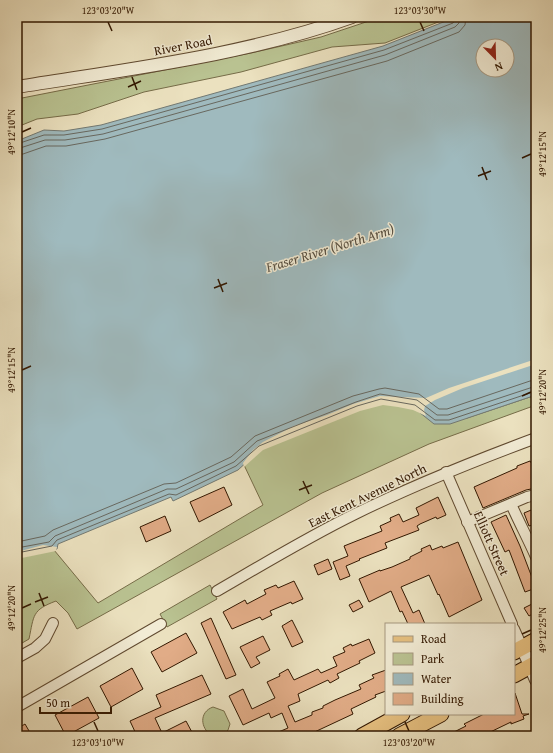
<svg xmlns="http://www.w3.org/2000/svg" width="553" height="753" viewBox="0 0 553 753" font-family="'Gentium Book Plus',serif">
  <rect width="100%" height="100%" fill="#ebe1bf"/>
  <filter id="stains"><feTurbulence type="fractalNoise" baseFrequency=".005" numOctaves="4"/><feColorMatrix values="0 0 0 0 .2 0 0 0 0 .09 0 0 0 0 .02 0 0 0 .5 -.17"/></filter>
  <radialGradient id="worn" r=".72"><stop offset=".6" stop-color="#630" stop-opacity="0"/><stop offset="1" stop-color="#630" stop-opacity=".3"/></radialGradient>
  <g fill="#b9c291" stroke="#766c48">
    <polygon points="381,17 451,17 385,43 332,47 241,72 144,92 78,114 37,119 17,127 17,99 251,53 321,37"/>
    <path d="M 536,395 L 536,405 L 429,444 L 322,493 L 77,629 L 68,613 L 56,601 C 32,610 34,615 29,639 L 17,646 L 17,558 L 54,550 L 98,603 L 263,505 L 244,465 L 261,449 L 359,410 L 383,403 L 467,418 Z"/>
    <polygon points="210,585 217,599 167,627 160,614"/>
    <path d="M 213,707 L 224,711 L 230,724 L 228,730 L 223,736 L 212,736 C 200,728 199,712 213,707 Z"/>
  </g>
  <path fill="#9fbabe" stroke="#737972" fill-rule="evenodd" d="M 456,17 L 536,17 L 536,395 L 450,424 L 434,424 L 414,408 L 383,403 L 359,410 L 261,449 L 238,470 L 173,501 L 171,497 L 58,544 L 57,549 L 17,558 L 17,141 L 44,130 L 64,131 L 101,125 L 383,46 ZM 483,46 L 507,46 L 507,70 L 483,70 Z"/>
  <g fill="#ebe1bf">
    <polygon points="536,359 536,364 463,388 435,400 425,406 424,410 426,416 413,410 398,407 383,405 360,411 263,450 244,467 243,463 253,450 263,442 294,426 327,415 353,404 380,396 426,398 449,388"/>
    <polygon points="43,545 57,547 56,551 17,559 17,552"/>
  </g>
  <g fill="none" stroke-linecap="round" stroke-linejoin="round">
    <g stroke="#68685f" stroke-width="1">
      <polyline points="17,144 44,135 64,135 102,129 384,50 453,23 455,20 455,17"/>
      <polyline points="17,149 45,140 65,140 103,134 385,55 455,27 459,23 460,17"/>
      <polyline points="17,155 23,154 46,146 66,146 105,139 387,61 459,32 465,25 466,17"/>
      <polyline points="17,542 45,536 53,530 164,484 176,483 231,457 255,436 353,396 379,389 385,388 419,394 439,409 447,409 530,381 536,380"/>
      <polyline points="17,548 49,542 55,536 167,489 176,489 234,462 257,441 356,402 380,394 417,400 437,415 448,415 536,386"/>
      <polyline points="17,553 52,546 57,540 169,494 176,495 236,466 259,446 357,406 381,399 415,405 435,420 449,420 536,391"/>
    </g>
  </g>
  <g fill="#e1ac87" stroke="#321700">
    <polygon points="530,461 532,464 536,463 536,488 526,490 483,508 474,487 517,468 517,466"/>
    <polygon points="224,487 232,505 199,522 190,502"/>
    <polygon points="438,497 446,515 437,519 436,517 420,524 417,526 419,530 385,543 387,548 359,559 360,560 346,566 350,576 340,580 333,562 348,556 344,546 382,531 380,526 391,521 390,518 399,514 403,522 419,515 416,508"/>
    <polygon points="536,508 536,524 529,526 524,513"/>
    <polygon points="506,515 520,546 536,588 525,592 509,550 505,552 491,522"/>
    <polygon points="165,516 171,531 146,542 140,527"/>
    <polygon points="458,542 482,600 449,617 439,594 438,595 429,575 401,587 413,613 419,610 425,624 408,624 402,611 400,612 391,591 369,602 359,579 380,570 380,571 392,567 410,559 410,557 422,551 421,549 430,545 432,550 442,546 443,548"/>
    <polygon points="328,559 332,569 318,575 314,565"/>
    <polygon points="294,581 303,599 292,604 291,602 270,611 272,615 262,620 260,617 232,629 223,612 245,600 247,604 266,594 264,590 276,585 278,588"/>
    <polygon points="359,600 363,607 353,612 349,605"/>
    <polygon points="536,602 536,612 529,616 524,608"/>
    <polygon points="211,618 236,675 226,679 201,623"/>
    <polygon points="292,620 303,642 292,647 282,626"/>
    <polygon points="186,633 197,653 162,672 151,652"/>
    <polygon points="263,636 270,650 256,657 260,663 251,668 240,647"/>
    <polygon points="369,639 375,653 359,661 360,663 337,674 339,678 330,683 328,680 298,694 300,701 288,706 295,722 312,715 312,712 323,708 323,706 335,700 361,689 359,685 374,678 372,675 386,670 386,691 375,695 376,697 351,709 353,714 306,736 269,736 288,728 282,713 271,718 269,713 243,725 229,696 243,689 252,709 275,698 267,682 280,676 279,674 288,669 294,680 318,669 321,673 337,666 333,657 345,652 343,648 351,644 352,646"/>
    <polygon points="132,668 143,689 111,707 100,686"/>
    <polygon points="202,675 211,694 155,718 162,733 186,721 194,736 137,736 130,721 161,707 156,695"/>
    <polygon points="515,693 522,714 529,714 523,716 524,719 511,724 511,722 482,736 446,736 466,726 464,724 484,714 514,714"/>
    <polygon points="88,697 99,718 66,736 55,715"/>
    <polygon points="25,724 32,736 17,736 17,729"/>
  </g>
  <g fill="none" stroke-linecap="round" stroke-linejoin="round">
    <g stroke="#604a30" stroke-width="12">
      <g id="minor">
        <polyline points="446,472 512,624"/>
        <path d="M 511,504 C 519,522 528,539 536,557"/>
        <polyline points="467,522 527,497 536,495"/>
        <path d="M 217,591 C 262,565 308,537 355,514 C 414,485 474,461 536,438"/>
        <polyline points="514,629 522,647"/>
        <polyline points="17,658 35,648 45,639 53,623"/>
        <polyline points="17,707 161,624"/>
      </g>
    </g>
    <g stroke="#604a30" stroke-width="14">
      <g id="tertiary">
        <path d="M 17,87 C 128,69 247,55 352,17"/>
        <polyline points="522,647 536,680"/>
      </g>
    </g>
    <g stroke="#321700" stroke-width="17">
      <g id="primary">
        <polyline points="514,652 536,640"/>
        <polyline points="514,675 536,663"/>
        <polyline points="362,736 402,714"/>
        <polyline points="399,736 441,714"/>
      </g>
    </g>
    <use href="#minor" stroke="#f2ecd5" stroke-width="10"/>
    <use href="#tertiary" stroke="#f2ecd5" stroke-width="12"/>
    <use href="#primary" stroke="#e6c080" stroke-width="15"/>
  </g>
  <path fill="none" stroke="#321700" stroke-width="1.5" d="M 108,22 L 112,31M 420,22 L 424,31M 132,77 L 137,90M 128,87 L 141,81M 22,132 L 31,128M 522,158 L 531,154M 482,167 L 487,180M 478,176 L 491,171M 218,279 L 223,292M 214,288 L 227,283M 22,370 L 31,366M 522,396 L 531,392M 303,481 L 309,494M 299,490 L 312,485M 39,593 L 44,606M 35,602 L 48,597M 22,608 L 31,604M 522,634 L 531,630M 94,722 L 98,731M 405,722 L 409,731"/>
  <g text-anchor="middle" stroke-width="3" stroke-linejoin="round" paint-order="stroke">
    <g font-size="13" fill="#321700" stroke="#f2ecd5">
      <text transform="translate(183 45) rotate(-11)" y="5">River Road</text>
      <text transform="translate(367 495) rotate(-26)" y="5">East Kent Avenue North</text>
      <text transform="translate(492 543) rotate(66)" y="5">Elliott Street</text>
    </g>
    <g font-size="14" font-style="italic" fill="#585042" stroke="#f2ecd5">
      <text transform="translate(330 248) rotate(-17)" y="5">Fraser River (North Arm)</text>
    </g>
  </g>
  <rect width="553" height="753" fill="none" stroke="#ebe1bf" stroke-width="44"/>
  <rect x="385" y="623" width="130" height="92" fill="#f2ecd5" stroke="#a59780"/>
  <rect x="393" y="636" width="20" height="6" fill="#e6c080" stroke="#a59780"/>
  <text x="421" y="643" font-size="12" fill="#321700">Road</text>
  <rect x="393" y="653" width="20" height="12" fill="#b9c291" stroke="#a59780"/>
  <text x="421" y="663" font-size="12" fill="#321700">Park</text>
  <rect x="393" y="673" width="20" height="12" fill="#9fbabe" stroke="#a59780"/>
  <text x="421" y="683" font-size="12" fill="#321700">Water</text>
  <rect x="393" y="693" width="20" height="12" fill="#e1ac87" stroke="#a59780"/>
  <text x="421" y="703" font-size="12" fill="#321700">Building</text>
  <g transform="translate(495 58) rotate(157)"><circle r="19" fill="#f2ecd5" stroke="#a59780"/>
  <path d="M0-3L7 15L0 10L-7 15Z" fill="#8f2418"/>
  <text y="-6" font-size="11" font-weight="bold" text-anchor="middle" fill="#321700">N</text>
  </g>
  <path d="M40 707v6h71v-6" fill="none" stroke="#321700" stroke-width="2"/>
  <text x="46" y="707" font-size="12" fill="#321700" stroke="#f2ecd5" stroke-width="3" paint-order="stroke">50 m</text>
  <rect x="22" y="22" width="509" height="709" fill="none" stroke="#321700" stroke-width="1.5"/>
  <g font-size="10" text-anchor="middle" fill="#321700">
    <text x="108" y="14">123°03'20"W</text>
    <text x="420" y="14">123°03'30"W</text>
    <text transform="translate(11 132) rotate(-90)" y="4">49°12'10"N</text>
    <text transform="translate(542 154) rotate(-90)" y="4">49°12'15"N</text>
    <text transform="translate(11 370) rotate(-90)" y="4">49°12'15"N</text>
    <text transform="translate(542 392) rotate(-90)" y="4">49°12'20"N</text>
    <text transform="translate(11 608) rotate(-90)" y="4">49°12'20"N</text>
    <text transform="translate(542 630) rotate(-90)" y="4">49°12'25"N</text>
    <text x="98" y="746">123°03'10"W</text>
    <text x="409" y="746">123°03'20"W</text>
  </g>
  <rect width="100%" height="100%" filter="url(#stains)"/>
  <rect width="100%" height="100%" fill="url(#worn)"/>
</svg>
